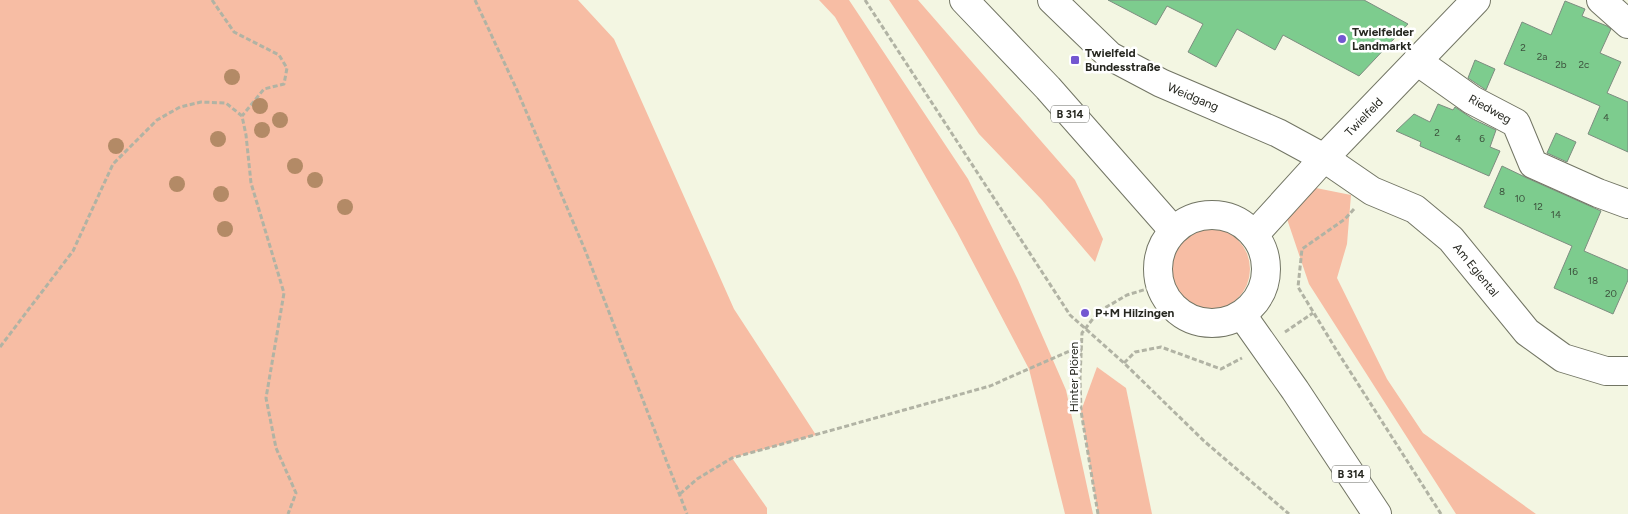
<svg xmlns="http://www.w3.org/2000/svg" width="1628" height="514" viewBox="0 0 1628 514" font-family="Figtree,sans-serif">
  <rect width="100%" height="100%" fill="#f3f6e2"/>
  <g fill="#f7bda4">
    <polygon points="0,0 578,0 614,39 734,309 816,435 732,458 767,508 767,514 0,514"/>
    <polygon points="819,0 849,0 968,179 1018,280 1066,390 1093,514 1065,514 1029,369 957,232 835,17"/>
    <polygon points="889,0 918,0 1075,180 1103,239 1095,262 1042,200 979,134"/>
    <polygon points="1316,188 1351,195 1347,244 1337,278 1387,379 1423,433 1536,514 1456,514 1309,284 1286,216"/>
    <circle cx="1209" cy="269" r="41"/>
    <polygon points="1097,367 1126,388 1152,514 1098,514 1081,411"/>
  </g>
  <g fill="#7dcc8e" stroke="#7d8d80">
    <polygon points="1108,0 1364,0 1408,24 1359,76 1283,35 1275,50 1237,29 1216,67 1188,52 1203,24 1167,6 1156,25"/>
    <polygon points="1565,1 1585,9 1582,16 1607,26 1611,29 1600,53 1621,62 1607,93 1628,102 1628,152 1588,134 1600,106 1504,64 1522,22 1551,35"/>
    <polygon points="1475,60 1495,69 1486,90 1468,78"/>
    <polygon points="1438,104 1453,110 1455,107 1473,119 1496,130 1490,147 1500,151 1489,176 1420,146 1421,142 1396,131 1414,114 1430,122"/>
    <polygon points="1556,133 1576,142 1567,162 1547,153"/>
    <polygon points="1502,166 1527,178 1601,211 1584,251 1628,270 1628,280 1613,314 1554,288 1572,246 1484,207"/>
  </g>
  <g fill="none" stroke-linecap="round" stroke-linejoin="round">
    <g stroke="#727564" stroke-width="30">
      <g id="street">
        <polyline points="1052,0 1110,56 1161,83 1278,133 1324,158 1372,191 1415,209 1451,239 1527,332 1563,358 1606,371 1628,371"/>
        <polyline points="1601,0 1628,24"/>
        <polyline points="1417,61 1472,100 1516,123 1533,164 1598,193 1628,204"/>
        <polyline points="1254,235 1324,158 1476,0"/>
      </g>
    </g>
    <g stroke="#727564" stroke-width="30">
      <g id="primary">
        <polyline points="964,0 1048,88 1173,230"/>
        <circle cx="1212" cy="269" r="54"/>
        <polyline points="1242,315 1295,390 1377,514"/>
      </g>
    </g>
    <g stroke="#b1b3a4" stroke-width="3" stroke-dasharray="5 2.5" stroke-linecap="butt">
      <polyline points="212,0 234,32 279,55 287,68 284,84 264,89 242,116"/>
      <polyline points="475,0 517,90 585,250 687,514"/>
      <polyline points="865,0 1070,315 1124,363 1204,441 1289,514"/>
      <polyline points="1354,209 1345,219 1302,249 1298,287 1337,351 1441,514"/>
      <polyline points="1285,332 1313,313"/>
      <polyline points="0,347 73,251 113,164 157,120 180,107 201,102 226,103 242,116 246,135 251,183 284,293 266,398 276,448 296,493 288,514"/>
      <polyline points="1124,363 1135,352 1161,347 1221,369 1242,358"/>
      <polyline points="680,494 697,479 732,458 990,386 1074,349 1082,351"/>
      <polyline points="1098,514 1081,411 1080,378 1082,333 1098,312 1127,295 1160,285"/>
    </g>
    <use href="#street" stroke="#fff" stroke-width="28"/>
    <use href="#primary" stroke="#fff" stroke-width="28"/>
  </g>
  <g fill="#b38a66">
    <circle cx="232" cy="77" r="8"/>
    <circle cx="260" cy="106" r="8"/>
    <circle cx="280" cy="120" r="8"/>
    <circle cx="262" cy="130" r="8"/>
    <circle cx="218" cy="139" r="8"/>
    <circle cx="116" cy="146" r="8"/>
    <circle cx="295" cy="166" r="8"/>
    <circle cx="315" cy="180" r="8"/>
    <circle cx="177" cy="184" r="8"/>
    <circle cx="221" cy="194" r="8"/>
    <circle cx="345" cy="207" r="8"/>
    <circle cx="225" cy="229" r="8"/>
  </g>
  <g fill="#7357d1" stroke="#fff" stroke-width="2">
    <circle cx="1342" cy="39" r="5"/>
    <rect x="1070" y="55" width="10" height="10" rx="2.5"/>
    <circle cx="1085" cy="313" r="5"/>
  </g>
  <g text-anchor="middle" stroke-width="5" stroke-linejoin="round" paint-order="stroke">
    <g font-size="10" fill="#3c503c">
      <text x="1523" y="51">2</text>
      <text x="1542" y="60">2a</text>
      <text x="1561" y="68">2b</text>
      <text x="1584" y="68">2c</text>
      <text x="1606" y="121">4</text>
      <text x="1437" y="136">2</text>
      <text x="1458" y="142">4</text>
      <text x="1482" y="142">6</text>
      <text x="1502" y="195">8</text>
      <text x="1520" y="202">10</text>
      <text x="1538" y="210">12</text>
      <text x="1556" y="218">14</text>
      <text x="1573" y="275">16</text>
      <text x="1593" y="284">18</text>
      <text x="1611" y="297">20</text>
    </g>
    <g fill="#fff" stroke="#676863" stroke-width="1">
      <rect x="1051" y="105.5" width="38" height="17" rx="4"/>
      <rect x="1332" y="465.5" width="38" height="17" rx="4"/>
    </g>
    <g font-size="11" font-weight="bold" fill="#262720">
      <text x="1070" y="118">B 314</text>
      <text x="1351" y="478">B 314</text>
    </g>
    <g font-size="12" font-weight="bold" fill="#262720" stroke="#fff" text-anchor="start">
      <text x="1352" y="36">Twielfelder<tspan x="1352" dy="14">Landmarkt</tspan></text>
      <text x="1085" y="57">Twielfeld<tspan x="1085" dy="14">Bundesstraße</tspan></text>
      <text x="1095" y="317">P+M Hilzingen</text>
    </g>
    <g font-size="12" fill="#262720" stroke="#fff">
      <text transform="translate(1193 97) rotate(23)" y="4">Weidgang</text>
      <text transform="translate(1490 109) rotate(29)" y="4">Riedweg</text>
      <text transform="translate(1364 117) rotate(-46)" y="4">Twielfeld</text>
      <text transform="translate(1476 270) rotate(51)" y="4">Am Eglental</text>
      <text transform="translate(1074 377) rotate(-90)" y="4">Hinter Plören</text>
    </g>
  </g>
</svg>
